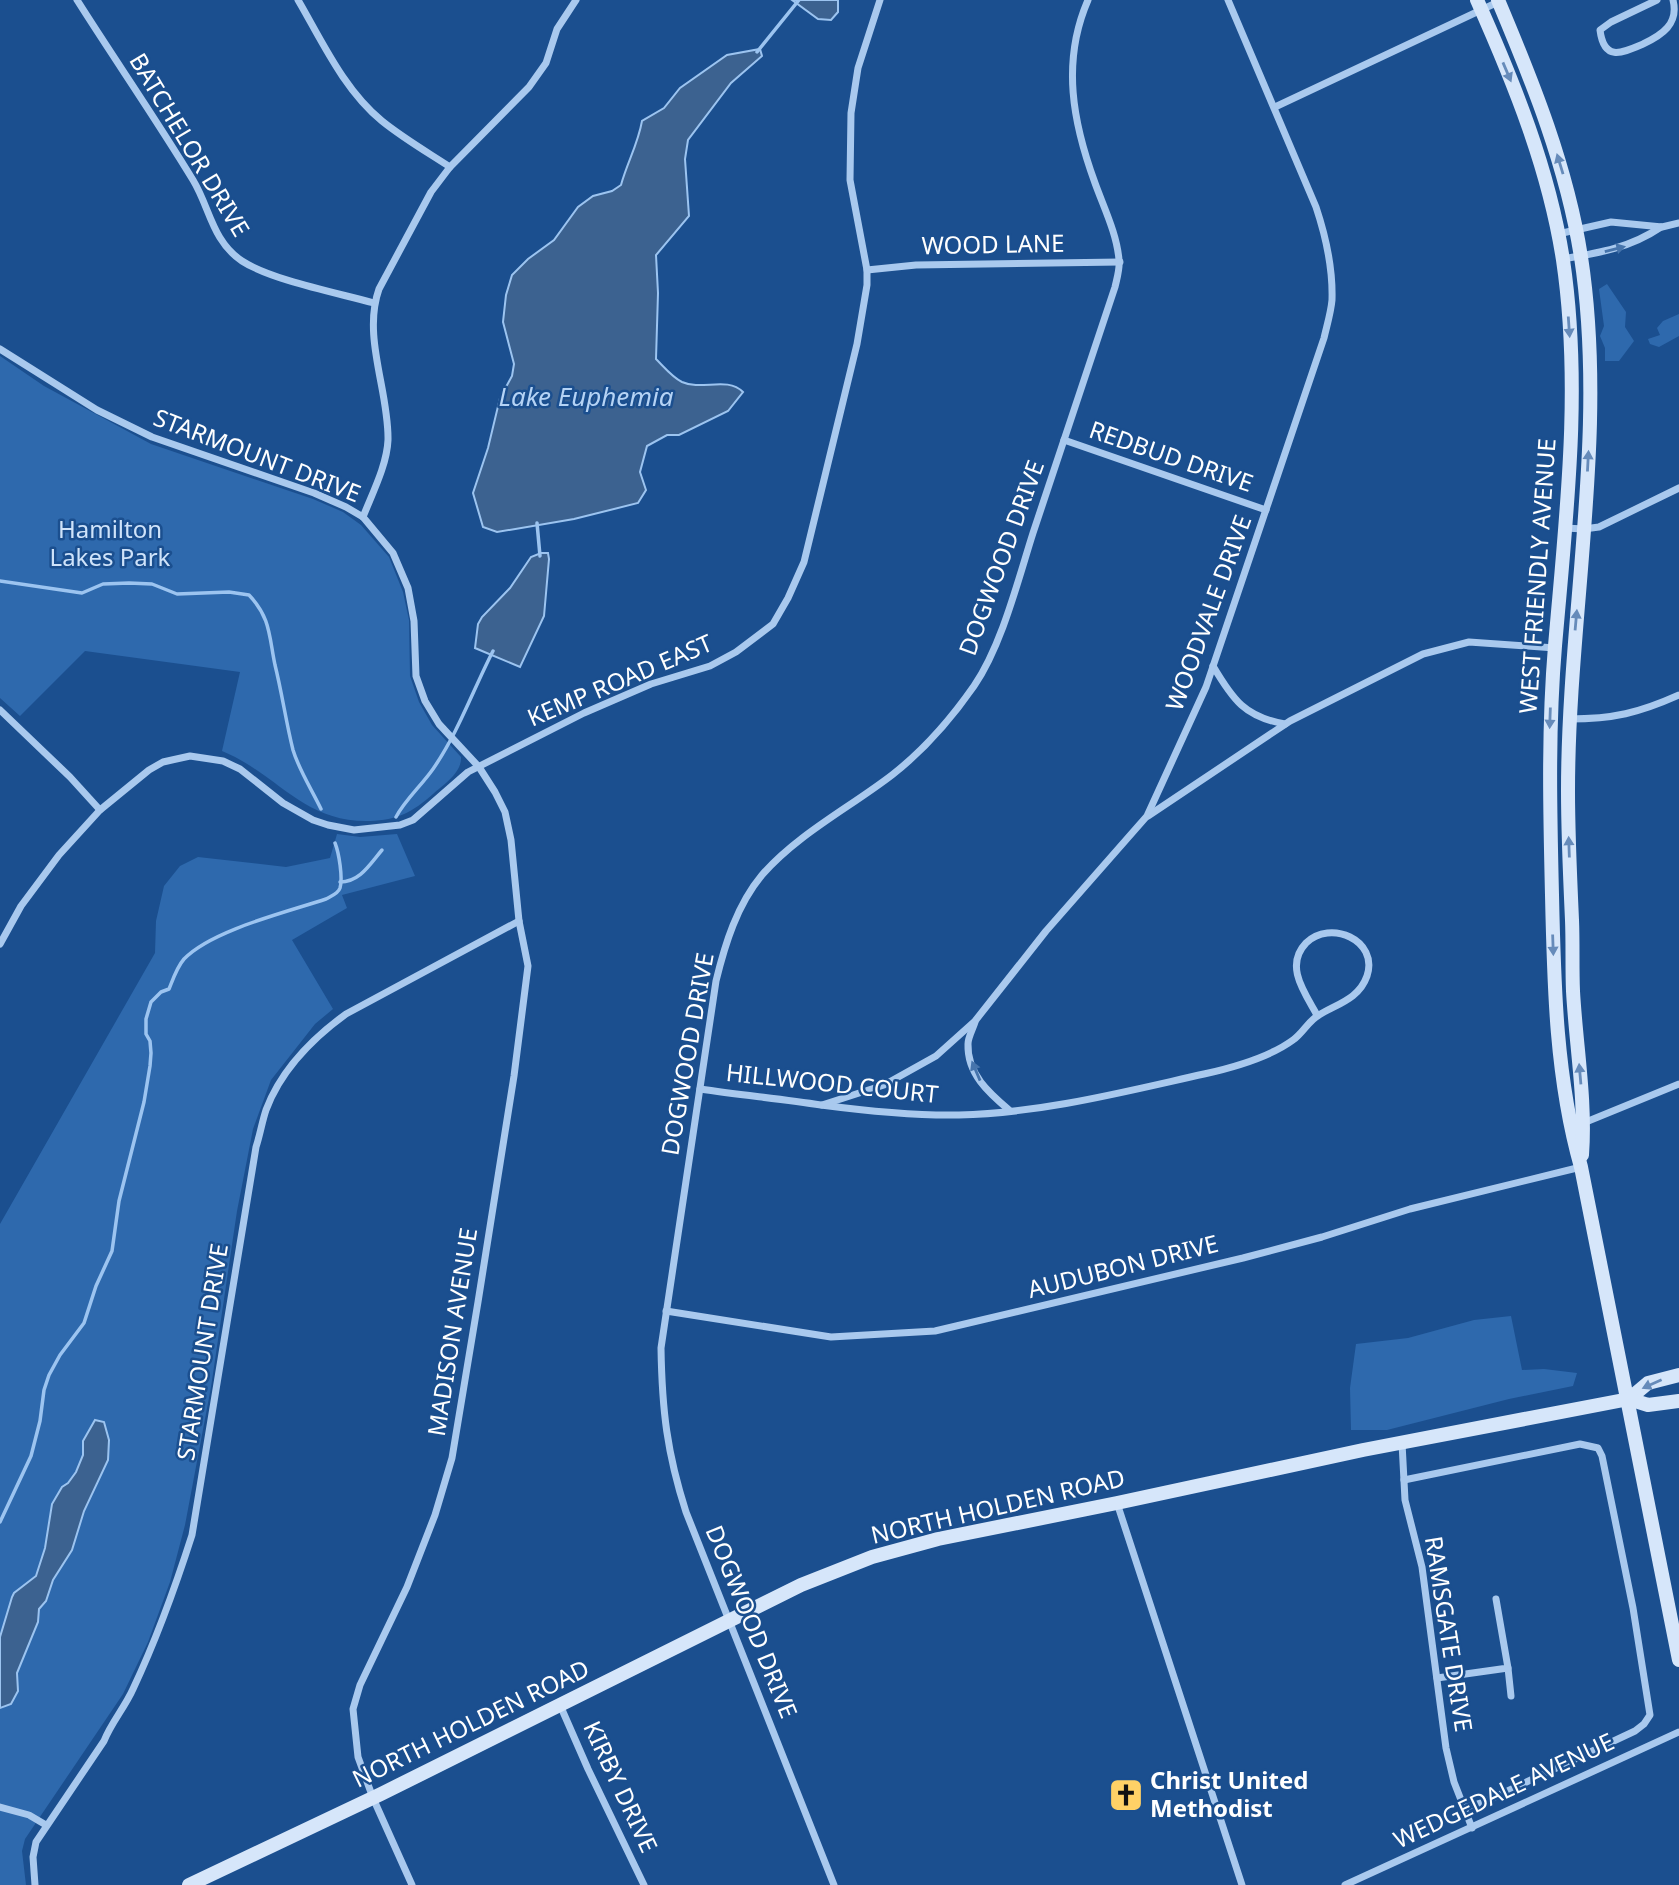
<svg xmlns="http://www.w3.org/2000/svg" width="1679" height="1885" viewBox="0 0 1679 1885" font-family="'Noto Sans',sans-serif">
  <rect width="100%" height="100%" fill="#1b4f8f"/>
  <g fill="#2e69ad">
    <polygon points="1607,284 1626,312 1625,327 1634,341 1619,361 1605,361 1605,348 1600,336 1604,326 1599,289"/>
    <polygon points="1679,314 1679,336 1659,347 1650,344 1648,339 1660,335 1657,328 1663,321"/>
    <path d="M 0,356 L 44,386 L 151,444 L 313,499 L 343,512 L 361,525 L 389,557 L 403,592 L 409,620 L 410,676 L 419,702 L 432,725 L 461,757 C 462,773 443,785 433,794 C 413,812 397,820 370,821 C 303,823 278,774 222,751 L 240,672 L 85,651 L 20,716 L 0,698 Z"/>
    <polygon points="337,834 360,837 397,834 415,876 342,895 347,908 292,940 333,1009 315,1024 271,1080 253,1129 237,1211 211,1387 185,1525 170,1582 148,1642 123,1694 25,1839 22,1851 26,1885 0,1885 0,1224 155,953 156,921 164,886 180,866 198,857 286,867 330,858"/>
    <polygon points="1511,1316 1522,1370 1544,1369 1577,1373 1573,1386 1509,1399 1387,1430 1351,1430 1350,1388 1356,1344 1408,1338 1474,1320"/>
  </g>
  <g fill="#3c6290" stroke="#9cc4f0" stroke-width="2">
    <polygon points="792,0 838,0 838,12 831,20 818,19"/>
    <path d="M 760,49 L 762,56 L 731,83 L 688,140 L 685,159 L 689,216 L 656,255 L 658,293 L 656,359 C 664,367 672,377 682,382 C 702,391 727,376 743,392 L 728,411 L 679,435 L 667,435 L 647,446 L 640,472 L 646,490 L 638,503 L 574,519 L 497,532 L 483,527 L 473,493 L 488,448 L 500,398 L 512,376 L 514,364 L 503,322 L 506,295 L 512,275 L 528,259 L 554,240 L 578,207 L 593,196 L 612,191 L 621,185 C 627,163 638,144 642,121 L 664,108 L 680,88 L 727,55 Z"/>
    <polygon points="541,553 548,553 549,559 544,616 520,667 475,648 478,624 482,617 510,588 531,557"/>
    <polygon points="95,1420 104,1422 109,1440 108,1460 84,1511 72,1550 53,1580 46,1601 39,1609 38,1622 17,1673 18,1691 11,1704 0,1708 0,1637 12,1597 14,1593 36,1576 45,1548 52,1504 62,1487 68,1483 76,1472 83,1455 83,1441"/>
  </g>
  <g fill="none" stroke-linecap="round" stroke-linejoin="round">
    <g stroke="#9cc4f0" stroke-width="3.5">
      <polyline points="757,52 799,0"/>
      <polyline points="537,523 540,556"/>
      <path d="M 0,581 L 82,593 L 103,584 L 129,583 L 152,584 L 177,594 L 229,592 L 249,595 C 271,618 269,637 275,665 C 282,693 286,722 293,750 C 299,770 312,790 321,809"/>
      <path d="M 396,817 C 405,800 421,786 433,769 C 458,733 473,690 493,651"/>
      <path d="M 340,882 C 360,882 370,864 382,850"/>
      <path d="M 0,1522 L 31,1456 L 40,1421 L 44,1390 L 49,1375 L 60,1355 L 84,1323 L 96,1286 L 112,1251 L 119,1201 L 144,1102 L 150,1066 L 151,1053 L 150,1041 L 146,1034 L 146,1019 L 151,1002 L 161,992 L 169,989 C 173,979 177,967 184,959 C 212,930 287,912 326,899 C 331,896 338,894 340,888 C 343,878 339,853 335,843"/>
    </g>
    <g stroke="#a9c9ee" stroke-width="7">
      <path d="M 77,0 C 115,60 156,119 193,180 C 210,208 212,241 242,261 C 271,280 338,293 374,303"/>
      <path d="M 298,0 C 322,41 344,90 382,121 C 403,138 427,152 450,167"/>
      <path d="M 1657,0 L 1611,22 L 1600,30 C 1604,62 1622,53 1643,44 C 1662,35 1679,24 1673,0"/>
      <polyline points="1275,107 1498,2"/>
      <polyline points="1558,234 1611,222 1662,227 1679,223"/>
      <path d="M 1563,259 C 1599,253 1630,248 1661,227"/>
      <polyline points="867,270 916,265 1120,262"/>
      <polyline points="0,349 97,410 152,437 314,493 346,507 363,517 393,553 408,588 414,621 416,676 425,701 439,724 479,767 495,792 505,812 511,840 519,921 528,966 514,1076 478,1302 452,1458 435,1515 407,1587 360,1685 353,1709 358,1757 373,1798 412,1885"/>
      <polyline points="1064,440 1266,510"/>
      <path d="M 363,517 C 372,494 387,465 388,440 C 389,391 362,337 379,289 L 431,192 L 450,167 L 529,87 L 546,63 L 557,29 L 576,0"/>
      <polyline points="1565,528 1584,529 1599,527 1679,488"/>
      <path d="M 1213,666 C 1233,700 1245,717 1285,724"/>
      <polyline points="0,710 70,777 100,810"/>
      <path d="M 1569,719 C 1613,719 1639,713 1679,695"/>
      <polyline points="1148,816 1290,721 1423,654 1469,642 1555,648"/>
      <polyline points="0,944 21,906 59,855 100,810 149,770 163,762 190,756 223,761 240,769 283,803 313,820 328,825 354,830 400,825 413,820 468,772 584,713 651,684 710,666 736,652 773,624 788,598 804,562 857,344 867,285 867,270 850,180 851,113 858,68 880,0"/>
      <path d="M 975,1022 C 973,1029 968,1037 968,1044 C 967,1074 989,1093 1009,1110"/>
      <path d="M 700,1089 C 741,1095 781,1099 821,1105 C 867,1111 912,1116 959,1115 C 1042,1113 1123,1092 1204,1074 C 1231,1068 1270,1057 1293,1040 C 1303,1033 1309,1020 1319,1015 C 1337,1004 1359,999 1367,976 C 1379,940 1330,919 1306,943 C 1284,966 1305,993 1317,1015"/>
      <path d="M 822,1105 L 884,1085 L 936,1056 L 975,1021 L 1046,931 L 1147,816 L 1206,687 L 1324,338 C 1327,325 1331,312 1332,300 C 1333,268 1326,237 1316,207 L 1228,0"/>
      <polyline points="1581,1124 1679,1084"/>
      <polyline points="666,1311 831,1337 935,1331 1243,1258 1322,1237 1410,1209 1581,1167"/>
      <polyline points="1402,1443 1405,1500 1422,1567 1446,1748 1454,1782 1472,1828"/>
      <polyline points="1404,1480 1580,1444 1598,1448 1602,1456 1633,1608 1650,1715 1644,1724 1635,1731 1484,1802 1463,1808"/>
      <polyline points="1117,1503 1242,1885"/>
      <polyline points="1508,1668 1511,1696"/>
      <polyline points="1437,1678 1508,1668 1496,1599"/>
      <polyline points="560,1705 588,1769 644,1885"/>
      <polyline points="0,1807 29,1815 46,1825"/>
      <path d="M 35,1885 L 33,1857 L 36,1842 L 104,1741 C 111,1723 125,1707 133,1689 C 157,1638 175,1588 192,1535 L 256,1147 C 260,1135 262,1122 266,1110 C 281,1070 313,1038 346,1014 L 519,921"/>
      <path d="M 834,1885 L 686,1512 C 667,1453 662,1410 661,1348 L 716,981 C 725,944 737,905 762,875 C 798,834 849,808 892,775 C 924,750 951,719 974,686 C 1002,645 1018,580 1033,533 C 1060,451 1088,369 1115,287 C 1117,278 1120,269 1119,260 C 1117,234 1104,208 1095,183 C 1073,123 1061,62 1088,0"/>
      <polyline points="1345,1885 1679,1732"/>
    </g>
    <g stroke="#d6e6fa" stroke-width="14">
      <path d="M 1477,0 C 1514,83 1549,169 1563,260 C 1582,388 1566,517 1555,646 C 1548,729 1550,812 1552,895 C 1554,986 1556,1079 1581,1167 L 1679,1660"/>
      <path d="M 1498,0 C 1533,83 1567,167 1581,257 C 1608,434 1568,613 1568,791 C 1568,834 1570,877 1572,920 C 1573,944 1572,968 1573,991 C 1576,1046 1586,1100 1582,1155"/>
      <polyline points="1629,1399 1648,1383 1679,1375"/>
      <polyline points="189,1885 381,1794 801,1585 872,1557 938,1539 1117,1503 1363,1450 1629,1399 1648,1405 1679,1401"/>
    </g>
  </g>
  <defs><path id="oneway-solid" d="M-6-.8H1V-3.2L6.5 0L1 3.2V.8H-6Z" transform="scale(1.75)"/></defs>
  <g fill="#668bba">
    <use href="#oneway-solid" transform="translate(1507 72) rotate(67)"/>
    <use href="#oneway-solid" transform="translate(1560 164) rotate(-107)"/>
    <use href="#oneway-solid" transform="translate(1569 327) rotate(86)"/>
    <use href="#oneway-solid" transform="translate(1588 461) rotate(-87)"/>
    <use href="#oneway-solid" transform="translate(1576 620) rotate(-85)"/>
    <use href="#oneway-solid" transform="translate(1550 718) rotate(92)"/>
    <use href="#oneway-solid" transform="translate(1569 847) rotate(-92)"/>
    <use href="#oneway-solid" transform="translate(1553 945) rotate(88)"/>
    <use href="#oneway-solid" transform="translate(1580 1074) rotate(-95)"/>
    <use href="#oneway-solid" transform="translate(1652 1384) rotate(156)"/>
  </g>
  <g fill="#4674ac">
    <use href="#oneway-solid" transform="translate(1615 249) rotate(-14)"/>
    <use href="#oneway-solid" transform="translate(976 1071) rotate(-113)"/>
  </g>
  <defs>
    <g id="church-square" transform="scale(1.75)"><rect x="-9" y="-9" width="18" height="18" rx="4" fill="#ffd166" stroke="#1b4f8f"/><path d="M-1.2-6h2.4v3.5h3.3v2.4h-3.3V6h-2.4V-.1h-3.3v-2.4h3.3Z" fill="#111"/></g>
  </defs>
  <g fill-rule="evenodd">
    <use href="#church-square" x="1126" y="1795"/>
  </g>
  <g text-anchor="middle" stroke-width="5" stroke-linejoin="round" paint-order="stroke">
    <g font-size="24" fill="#fff" stroke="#1b4f8f">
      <text transform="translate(189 145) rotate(59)" y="8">BATCHELOR DRIVE</text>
      <text transform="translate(993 245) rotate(-1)" y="8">WOOD LANE</text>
      <text transform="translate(257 456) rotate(21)" y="8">STARMOUNT DRIVE</text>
      <text transform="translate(1171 457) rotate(19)" y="8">REDBUD DRIVE</text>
      <text transform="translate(1002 558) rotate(-70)" y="8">DOGWOOD DRIVE</text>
      <text transform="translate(1538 576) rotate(-86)" y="8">WEST FRIENDLY AVENUE</text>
      <text transform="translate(1209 613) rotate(-70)" y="8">WOODVALE DRIVE</text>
      <text transform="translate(620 681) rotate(-23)" y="8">KEMP ROAD EAST</text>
      <text transform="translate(688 1054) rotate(-80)" y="8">DOGWOOD DRIVE</text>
      <text transform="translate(832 1084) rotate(6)" y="8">HILLWOOD COURT</text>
      <text transform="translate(1123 1267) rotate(-14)" y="8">AUDUBON DRIVE</text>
      <text transform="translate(453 1332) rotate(-81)" y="8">MADISON AVENUE</text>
      <text transform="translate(203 1352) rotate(-81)" y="8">STARMOUNT DRIVE</text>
      <text transform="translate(998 1507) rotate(-13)" y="8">NORTH HOLDEN ROAD</text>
      <text transform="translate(751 1622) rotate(68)" y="8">DOGWOOD DRIVE</text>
      <text transform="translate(1448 1634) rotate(81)" y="8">RAMSGATE DRIVE</text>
      <text transform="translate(471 1724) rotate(-26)" y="8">NORTH HOLDEN ROAD</text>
      <text transform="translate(620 1787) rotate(65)" y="8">KIRBY DRIVE</text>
      <text transform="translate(1504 1791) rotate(-25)" y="8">WEDGEDALE AVENUE</text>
    </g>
    <g font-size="24" fill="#cfe3fa" stroke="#1b4f8f">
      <text x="110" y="538">Hamilton<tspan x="110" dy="28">Lakes Park</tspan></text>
    </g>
    <g font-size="24" font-weight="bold" fill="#fff" stroke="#1b4f8f" text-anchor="start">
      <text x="1150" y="1789">Christ United<tspan x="1150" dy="28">Methodist</tspan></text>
    </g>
    <g font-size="26" font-style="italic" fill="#b5d3f5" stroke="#1b4f8f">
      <text x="586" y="406">Lake Euphemia</text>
    </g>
  </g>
</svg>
